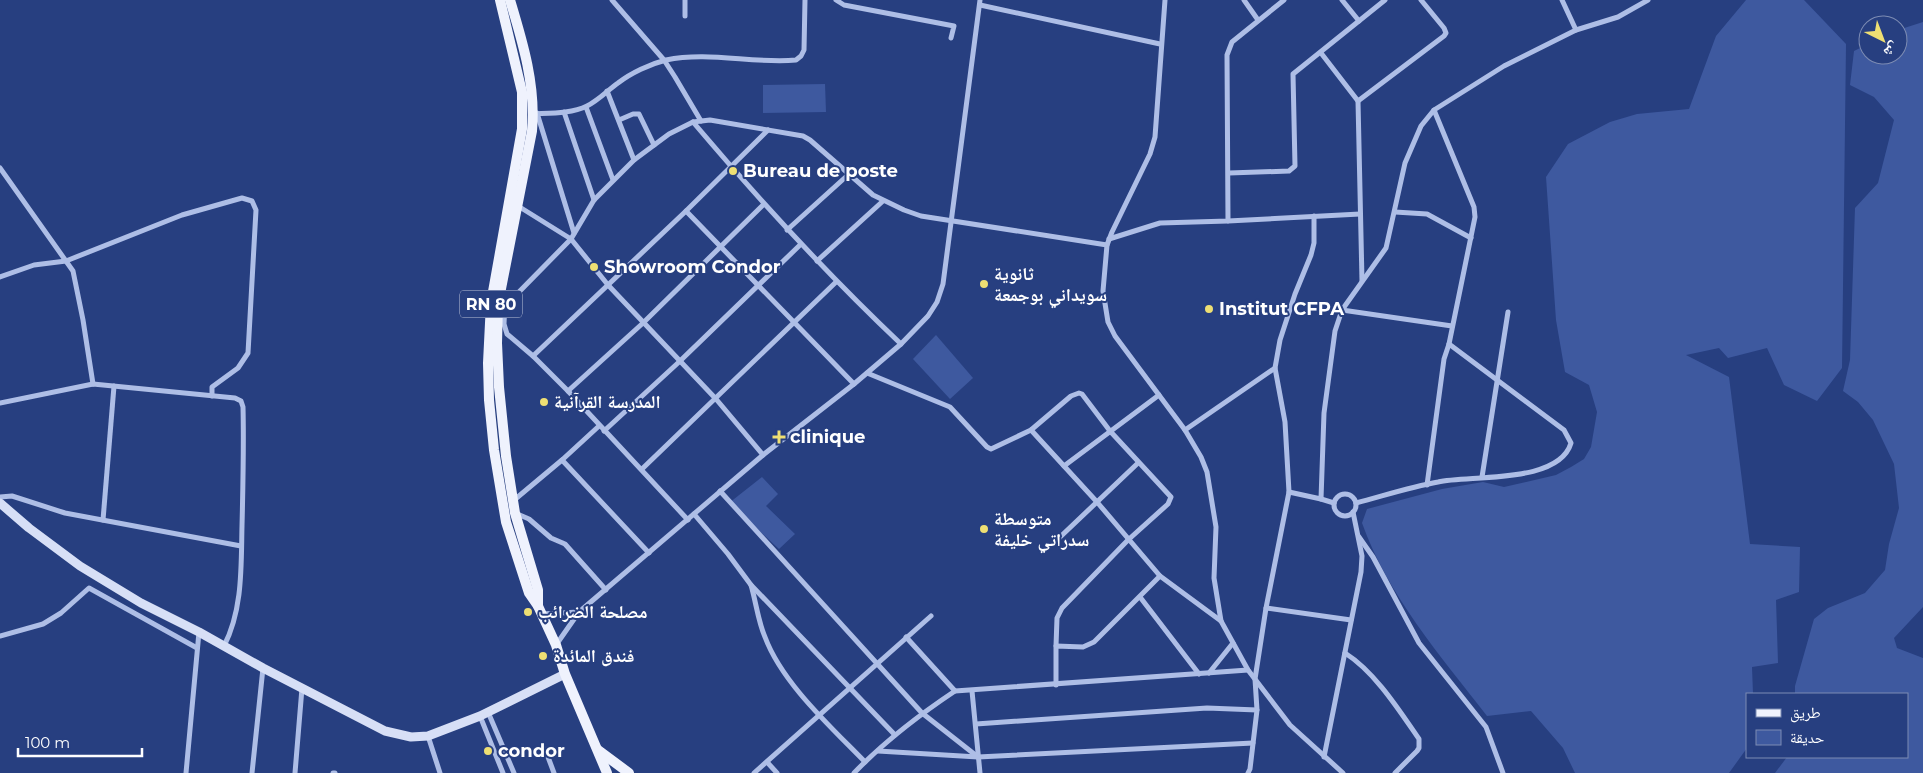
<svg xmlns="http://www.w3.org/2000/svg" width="1923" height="773" viewBox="0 0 1923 773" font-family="Montserrat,'Noto Naskh Arabic',sans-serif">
  <rect width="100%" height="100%" fill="#273f80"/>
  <g fill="#3e599f">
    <path d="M 1746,0 L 1804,0 L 1846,44 L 1842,368 L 1817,401 L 1784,385 L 1767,348 L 1728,358 L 1719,348 L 1686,355 L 1729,377 L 1750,544 L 1800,547 L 1799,592 L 1776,600 L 1778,663 L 1752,667 L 1753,694 L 1747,694 L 1747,748 L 1729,773 L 1575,773 L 1563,748 L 1531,711 L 1487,716 C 1440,655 1388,596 1362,523 L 1367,509 L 1442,489 L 1483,482 L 1504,487 L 1556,475 L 1571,467 L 1584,459 L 1591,447 L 1597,412 L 1589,385 L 1565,372 L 1556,320 L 1546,177 L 1568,144 L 1610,122 L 1637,114 L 1689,109 L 1716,36 Z"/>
    <polygon points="1923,22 1923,607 1894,638 1897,648 1923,658 1923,773 1775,773 1787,757 1907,757 1907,694 1795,694 1795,686 1814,619 1828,608 1865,593 1885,570 1889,544 1899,508 1894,464 1873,420 1858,402 1843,391 1850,360 1855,208 1878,183 1894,120 1874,97 1850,85 1854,51 1868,44 1868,55 1898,55 1898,30"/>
    <polygon points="825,84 826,112 763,113 763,85"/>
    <polygon points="936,335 973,378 950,399 913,359"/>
    <polygon points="762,477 778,494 766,506 795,534 779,549 729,503"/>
  </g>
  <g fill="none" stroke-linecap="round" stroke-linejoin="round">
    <g stroke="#aebee6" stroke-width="5">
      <polyline points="612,0 664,60 675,77 701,121"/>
      <polyline points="836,0 844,5 954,26 951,38"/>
      <polyline points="1165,0 1155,137 1150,154 1112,232 1107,245 1103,291 1108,322 1115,336 1185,430 1201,457 1207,472 1216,527 1214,578 1221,621 1248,670 1290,725 1343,773"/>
      <polyline points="1244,0 1258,20"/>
      <polyline points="1342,0 1359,21"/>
      <polyline points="1562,0 1576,30"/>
      <polyline points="980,5 1160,44"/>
      <polyline points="685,16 685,0"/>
      <polyline points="1321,53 1358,101 1444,36 1446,33 1444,28 1421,0"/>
      <polyline points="607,91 634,160"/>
      <polyline points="1358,101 1362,281"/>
      <polyline points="586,107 613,180"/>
      <polyline points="564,112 594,200"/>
      <polyline points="537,113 574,233"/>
      <path d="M 531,114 C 549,113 571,114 587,106 C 599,100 608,90 618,83 C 631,73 650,64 666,60 C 709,51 753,64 796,60 L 801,56 L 804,50 L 805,0"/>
      <polyline points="619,120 633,114 639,114 654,145"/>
      <path d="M 693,122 C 759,200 827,274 901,344"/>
      <polyline points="0,168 73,271 83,320 93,384"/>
      <polyline points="1229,173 1289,171 1295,166 1293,74 1385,0"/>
      <polyline points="518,206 571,239 608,285 716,399 763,455"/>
      <polyline points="686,211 854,384"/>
      <polyline points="1395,212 1427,214 1471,238"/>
      <polyline points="1228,221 1227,55 1232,42 1284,0"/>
      <polyline points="787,230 849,174"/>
      <polyline points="1109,239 1160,223 1228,221 1360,214"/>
      <polyline points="817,261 883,201"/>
      <polyline points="0,277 34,265 66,261 182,215 242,198 252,201 256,210 248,353 238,368 212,387 212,396"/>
      <polyline points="505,302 504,324 507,334 533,356 568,391 688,520"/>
      <polyline points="499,304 505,302 515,296 571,239 594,200 634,160 669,134 693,122 710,120 803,136 810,140 873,195 904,210 921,216 1107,245"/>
      <polyline points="1342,310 1452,326"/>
      <polyline points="533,356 686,211 768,130"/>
      <polyline points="867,373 950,407 987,447 991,449 1031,430 1071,396 1079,393 1082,394 1110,431 1171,497 1168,504 1128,540 1062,608 1057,618 1056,646"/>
      <polyline points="568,391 643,323 764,204"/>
      <path d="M 0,403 L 93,384 L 235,398 L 241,401 L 243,407 C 244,446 243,486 242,526 C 241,566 243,609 224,646"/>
      <polyline points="1031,430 1097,502 1160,576 1221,621"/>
      <polyline points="1185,430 1275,368 1280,340 1295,294 1311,255 1314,243 1314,216"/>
      <polyline points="604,431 679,362 801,244"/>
      <polyline points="562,460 649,553"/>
      <polyline points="1064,466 1159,395"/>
      <polyline points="642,469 836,282"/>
      <polyline points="1482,477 1508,312"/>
      <polyline points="1427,485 1444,359 1449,344 1475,217 1474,207 1434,110"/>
      <polyline points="720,491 922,713 978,757"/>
      <polyline points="1289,492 1321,499 1324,413 1335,331 1342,310 1386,248 1405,163 1421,126 1434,110 1504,66 1576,30 1618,17 1648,0"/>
      <circle cx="1345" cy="505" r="11"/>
      <polyline points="0,497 12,496 65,513 241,546"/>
      <polyline points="1321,499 1334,503"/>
      <polyline points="513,501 562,460 599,426"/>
      <path d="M 1356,503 C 1383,496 1410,487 1438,482 C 1471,475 1559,484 1571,443 L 1564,430 L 1449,344"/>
      <polyline points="515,513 529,519 551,538 565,544 606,590"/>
      <polyline points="694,514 728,554 751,585 895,735"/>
      <polyline points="103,520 114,386"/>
      <polyline points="1359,537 1373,557 1419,643 1486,727 1503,773"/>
      <polyline points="1058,539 1138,463"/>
      <path d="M 751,585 C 756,602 758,621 765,637 C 782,683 831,727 865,762"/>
      <polyline points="1140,597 1199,674"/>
      <polyline points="1266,608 1351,620"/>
      <polyline points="579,612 763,455 854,384 901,344 928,316 937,302 943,284 980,0"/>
      <polyline points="542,614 579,612 556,645"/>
      <polyline points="0,636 43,624 61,613 89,588 197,648"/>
      <polyline points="906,637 955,691 1248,670"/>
      <path d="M 1345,653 C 1375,672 1399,710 1419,739 L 1419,748 L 1417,751 L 1395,773"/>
      <polyline points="1209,673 1233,643"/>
      <polyline points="1056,685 1056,646 1083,647 1094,642 1160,576"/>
      <polyline points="972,691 980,773"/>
      <polyline points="488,712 514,773"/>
      <polyline points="480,716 503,773"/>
      <polyline points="976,724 1207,708 1257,710"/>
      <polyline points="428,736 440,773"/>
      <polyline points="545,749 554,773"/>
      <polyline points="878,751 978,757 1253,743"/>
      <polyline points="1324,757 1361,572 1362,556 1353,512"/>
      <polyline points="767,762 777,773"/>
      <polyline points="186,773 199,632"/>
      <polyline points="252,773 263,668"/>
      <polyline points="295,773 302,688"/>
      <polyline points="333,773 335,773"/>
      <polyline points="754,773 931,616"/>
      <path d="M 854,773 C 885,741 919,715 955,691"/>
      <polyline points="1248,773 1250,769 1257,710 1255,679 1266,608 1289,492 1285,422 1275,368"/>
    </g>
    <polyline stroke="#d7dff6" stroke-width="9" points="0,503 29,528 80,566 141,603 199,632 263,668 385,731 411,737 428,736 480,716 565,674"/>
    <g stroke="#eff2fd" stroke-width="10">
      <polyline points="500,0 522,92 522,129 491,303 488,363 489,400 494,450 506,522 529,593 538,606 556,645 565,674 607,773"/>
      <path d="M 510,0 C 523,43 536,86 532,131 L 498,304 L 497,343 L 499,387 L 506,456 L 515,513 L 538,590 L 538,606"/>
      <polyline points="598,750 629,773"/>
    </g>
  </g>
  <g fill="#eedf73" stroke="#273f80" stroke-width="2">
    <circle cx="733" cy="171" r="5"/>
    <circle cx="594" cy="267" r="5"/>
    <circle cx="984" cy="284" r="5"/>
    <circle cx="1209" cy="309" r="5"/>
    <circle cx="544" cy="402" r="5"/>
    <path d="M776.5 429.5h5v5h5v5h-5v5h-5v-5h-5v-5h5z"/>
    <circle cx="984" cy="529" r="5"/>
    <circle cx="528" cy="612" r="5"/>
    <circle cx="543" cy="656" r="5"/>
    <circle cx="488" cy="751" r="5"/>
  </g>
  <g text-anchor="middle" stroke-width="4" stroke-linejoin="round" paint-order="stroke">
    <rect fill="#273f80" stroke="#bec5d9" stroke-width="1" x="460" y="290.5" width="62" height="27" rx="4"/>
    <g font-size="16" font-weight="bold" fill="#fff">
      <text x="491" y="310">RN 80</text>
    </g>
    <g font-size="18" font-weight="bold" fill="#fff" stroke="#273f80" text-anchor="start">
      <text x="743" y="177">Bureau de poste</text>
      <text x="604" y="273">Showroom Condor</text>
      <text x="994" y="280">ثانوية<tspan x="994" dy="21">سويداني بوجمعة</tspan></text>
      <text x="1219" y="315">Institut CFPA</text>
      <text x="554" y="408">المدرسة القرآنية</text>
      <text x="790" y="443">clinique</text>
      <text x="994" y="525">متوسطة<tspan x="994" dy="21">سدراتي خليفة</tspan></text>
      <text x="538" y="618">مصلحة الضرائب</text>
      <text x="553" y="662">فندق المائدة</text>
      <text x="498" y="757">condor</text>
    </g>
  </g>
  <rect x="1746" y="693" width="162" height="65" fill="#273f80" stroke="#7d8cb3"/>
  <rect x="1756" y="709" width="25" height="8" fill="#eff2fd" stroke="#7d8cb3"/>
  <text x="1790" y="718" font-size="15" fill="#ffffff">طريق</text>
  <rect x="1756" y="730" width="25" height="15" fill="#3e599f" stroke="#7d8cb3"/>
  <text x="1790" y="743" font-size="15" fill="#ffffff">حديقة</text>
  <g transform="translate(1883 40) rotate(138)"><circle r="24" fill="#273f80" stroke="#7d8cb3"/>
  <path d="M0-4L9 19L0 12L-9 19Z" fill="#eedf73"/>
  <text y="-8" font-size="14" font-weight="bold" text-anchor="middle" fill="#ffffff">ش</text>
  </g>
  <path d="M18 748v8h124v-8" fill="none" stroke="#ffffff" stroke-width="2.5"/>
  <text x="25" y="748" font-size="15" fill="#ffffff" stroke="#273f80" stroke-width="4" paint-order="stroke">100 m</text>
</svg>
